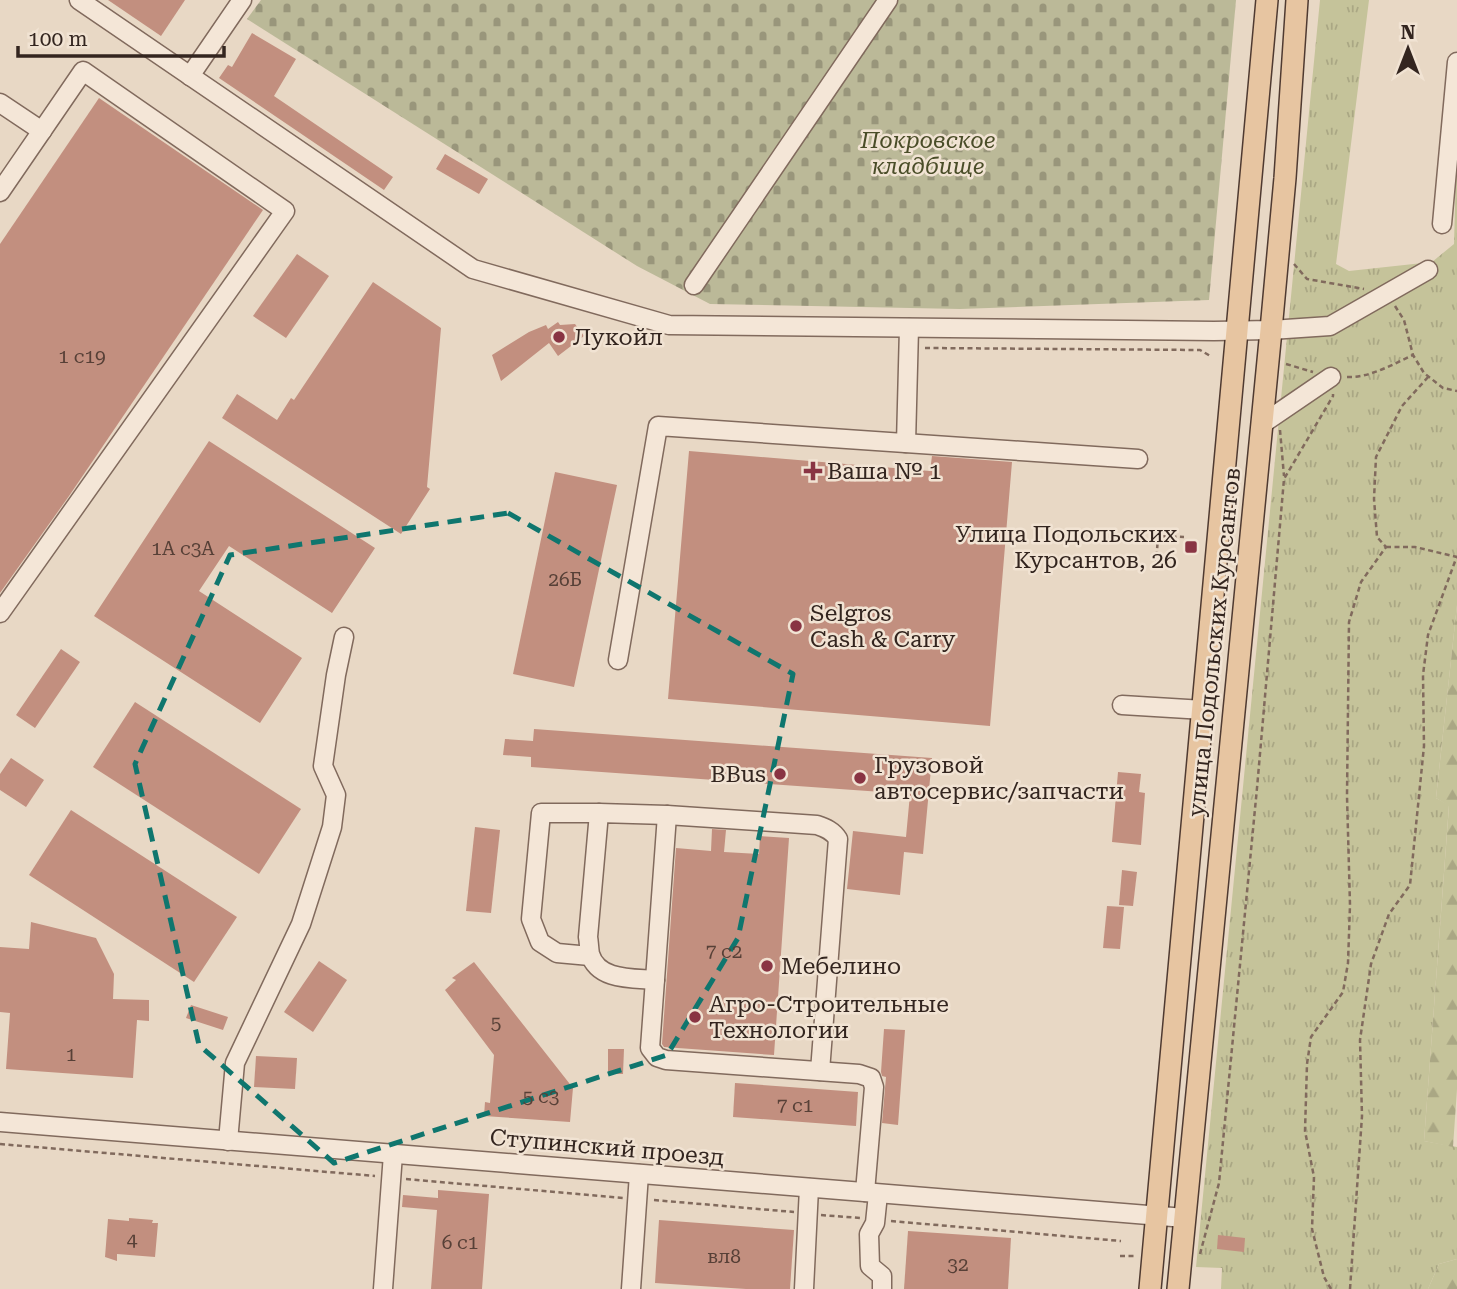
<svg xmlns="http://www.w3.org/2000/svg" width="1457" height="1289" viewBox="0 0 1457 1289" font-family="'Roboto Serif',serif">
  <defs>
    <pattern id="grass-tufts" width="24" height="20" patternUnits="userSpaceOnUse" patternTransform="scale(1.75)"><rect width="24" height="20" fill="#c5c39a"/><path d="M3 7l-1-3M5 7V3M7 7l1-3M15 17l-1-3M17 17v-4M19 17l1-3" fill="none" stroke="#aaa784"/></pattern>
    <pattern id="forest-firs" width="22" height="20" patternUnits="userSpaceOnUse" patternTransform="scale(1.75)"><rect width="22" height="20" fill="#c5c39a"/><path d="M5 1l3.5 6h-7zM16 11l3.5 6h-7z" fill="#aaa784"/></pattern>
    <pattern id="cemetery-stones" width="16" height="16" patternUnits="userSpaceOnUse" patternTransform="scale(1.75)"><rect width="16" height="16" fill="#bbb998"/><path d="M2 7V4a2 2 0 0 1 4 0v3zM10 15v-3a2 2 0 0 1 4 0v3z" fill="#99967b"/></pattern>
  </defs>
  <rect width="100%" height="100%" fill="#e8d8c5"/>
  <polygon fill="url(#grass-tufts)" points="1320,0 1369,0 1336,264 1349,271 1432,262 1454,244 1457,130 1457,605 1436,798 1449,805 1424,1141 1457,1147 1457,1259 1439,1264 1428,1289 1221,1289 1222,1268 1196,1267"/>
  <g fill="url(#forest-firs)">
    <polygon points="1457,605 1457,1089 1453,1147 1424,1141 1449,806 1436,798"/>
    <polygon points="1457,1259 1457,1289 1428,1289 1439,1264"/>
  </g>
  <polygon fill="url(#cemetery-stones)" points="261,0 1236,0 1209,300 960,309 710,304 637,266 247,19"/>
  <g fill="#c28f7f">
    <polygon points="108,0 185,0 161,36"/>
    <polygon points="252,33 296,59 274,96 393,177 384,190 219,78 228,65 232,67"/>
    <polygon points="99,98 263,210 69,496 0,593 0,244"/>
    <polygon points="445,154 488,179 479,194 436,169"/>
    <polygon points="297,254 329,276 286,338 253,316"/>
    <polygon points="373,282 441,328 427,487 430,489 401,534 222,418 237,394 277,420 291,398 294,400"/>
    <polygon points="558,322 560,325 575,324 584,336 558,356 549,343 501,381 492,355 529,332 546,325 548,329"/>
    <polygon points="209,441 375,548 332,613 229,546 199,591 302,658 260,723 94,616"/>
    <polygon points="689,451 930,471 932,456 1012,462 990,726 668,699"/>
    <polygon points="555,472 617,485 574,687 513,674"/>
    <polygon points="61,649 80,662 35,728 16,715"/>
    <polygon points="135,702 301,809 259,874 93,767"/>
    <polygon points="534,729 932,758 923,854 904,852 900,895 847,889 853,831 906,837 910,794 531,767 531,757 503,755 505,739 533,741"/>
    <polygon points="11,758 44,780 26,807 0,790 0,774"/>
    <polygon points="1118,772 1141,774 1139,792 1145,793 1141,845 1112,842"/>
    <polygon points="71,810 237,917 194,982 29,875"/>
    <polygon points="475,827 500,830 491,913 466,911"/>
    <polygon points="712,829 726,830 724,852 759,854 760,836 789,838 774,1055 664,1047 662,1044 676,848 711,851"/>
    <polygon points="1122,870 1137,872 1133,906 1119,905"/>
    <polygon points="1107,906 1124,907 1120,949 1103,948"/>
    <polygon points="31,922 96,938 114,974 113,999 149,1000 149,1021 137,1020 133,1078 6,1069 10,1013 0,1012 0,947 29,949"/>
    <polygon points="319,961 347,980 313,1032 284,1012"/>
    <polygon points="474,962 573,1088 570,1122 484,1116 485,1102 490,1103 494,1055 445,990 456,980 452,978"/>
    <polygon points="191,1005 228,1017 223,1030 186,1018"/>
    <polygon points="884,1029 905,1030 898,1125 882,1123 886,1077 882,1076 881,1072"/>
    <polygon points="608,1049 624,1049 623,1074 608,1074"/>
    <polygon points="256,1056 297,1058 295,1089 254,1087"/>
    <polygon points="735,1083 858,1092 856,1126 733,1117"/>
    <polygon points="438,1190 489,1194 482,1289 431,1289 437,1210 402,1207 403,1195 438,1198"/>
    <polygon points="129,1218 153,1220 152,1223 158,1223 155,1257 117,1254 117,1261 105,1257 108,1219 129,1221"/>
    <polygon points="659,1220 794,1230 790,1289 746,1289 655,1283"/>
    <polygon points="908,1231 1011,1238 1008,1289 904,1289"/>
    <polygon points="1218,1235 1245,1238 1244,1252 1217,1249"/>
  </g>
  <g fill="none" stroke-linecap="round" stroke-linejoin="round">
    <g stroke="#816a5d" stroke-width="21">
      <g id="minor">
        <polyline points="79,0 473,269 669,325 1214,331 1271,330 1330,326 1428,270"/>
        <polyline points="190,76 242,0"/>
        <polyline points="0,103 42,131"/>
        <polyline points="0,192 83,71 285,211 0,613"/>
        <polyline points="1442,224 1457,62"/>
        <polyline points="694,285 888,0"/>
        <polyline points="1262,424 1331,377"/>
        <polyline points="906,443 909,328"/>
        <polyline points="618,660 658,426 1138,459"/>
        <polyline points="1122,705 1204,710"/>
        <polyline points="667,815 650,1048 657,1057 666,1060 859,1074 871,1078 874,1087 865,1192"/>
        <polyline points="590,956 557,953 540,942 531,919 541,813 599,813"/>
        <path d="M 655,980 C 633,978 598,981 590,954 C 589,949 589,942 588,937 L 599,813 L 667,815 L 817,825 C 826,828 833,831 838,839 L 820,1071"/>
        <polyline points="0,1122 1185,1218"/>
        <polyline points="228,1141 235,1063 301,924 332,827 336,795 323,766 336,675 344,637"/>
        <polyline points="878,1194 875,1223 869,1234 870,1266 882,1276 882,1289"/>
        <polyline points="383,1289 393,1154"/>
        <polyline points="631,1289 639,1174"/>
        <polyline points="804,1289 809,1188"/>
      </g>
    </g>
    <g stroke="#4f3a31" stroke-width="24">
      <g id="major">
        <polyline points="1150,1289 1267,0"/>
        <polyline points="1178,1289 1271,330 1285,178 1297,0"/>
      </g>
    </g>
    <g stroke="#816a5d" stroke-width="2.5" stroke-dasharray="5 3.5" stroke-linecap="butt">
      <polyline points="1294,264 1307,279 1364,289"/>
      <polyline points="1395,306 1404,320 1413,355 1424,373 1443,388 1457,391"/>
      <polyline points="925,348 1200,350 1212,357"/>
      <polyline points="1286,364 1313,372"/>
      <path d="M 1347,377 C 1370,378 1393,364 1413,355"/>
      <polyline points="1280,430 1284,476"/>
      <polyline points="1386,547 1415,547 1457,557"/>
      <polyline points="1156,565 1158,536 1184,537"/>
      <polyline points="0,1144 375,1176"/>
      <polyline points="406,1179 623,1198"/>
      <polyline points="654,1200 794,1212"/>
      <polyline points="821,1215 860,1218"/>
      <polyline points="891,1221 1121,1241"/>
      <polyline points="1200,1254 1219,1183 1257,788 1284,479 1333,396 1333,394"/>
      <polyline points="1120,1256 1135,1256"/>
      <polyline points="1331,1289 1324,1277 1312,1229 1314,1177 1305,1131 1307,1064 1311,1037 1343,992 1348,963 1350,905 1347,796 1349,622 1361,582 1386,547 1377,537 1374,499 1376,457 1402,406 1429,376"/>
      <polyline points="1350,1289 1362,1116 1360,1040 1371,964 1389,914 1410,885 1424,746 1423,675 1428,635 1457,556"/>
    </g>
    <use href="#minor" stroke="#f4e6d7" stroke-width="18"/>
    <use href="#major" stroke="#e7c5a1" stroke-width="21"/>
  </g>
  <path fill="none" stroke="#0f766e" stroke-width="5" stroke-dasharray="14 9" stroke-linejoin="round" d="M 508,513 L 793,674 L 738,938 L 667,1055 L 334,1163 L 199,1045 L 135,764 L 230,555 Z"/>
  <g fill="#893443" stroke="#f1e3d3" stroke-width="2.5">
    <circle cx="559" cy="337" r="7"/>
    <path d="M809.5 460.5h7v7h7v7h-7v7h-7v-7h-7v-7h7z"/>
    <rect x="1184" y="540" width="14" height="14" rx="3.5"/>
    <circle cx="796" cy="626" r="7"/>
    <circle cx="780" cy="774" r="7"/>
    <circle cx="860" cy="778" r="7"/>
    <circle cx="767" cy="966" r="7"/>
    <circle cx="695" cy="1017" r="7"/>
  </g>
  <g text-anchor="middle" stroke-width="5" stroke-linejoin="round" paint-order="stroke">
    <g font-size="19" fill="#574037">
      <text x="82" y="363">1 с19</text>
      <text x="183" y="555">1А с3А</text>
      <text x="565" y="586">26Б</text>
      <text x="724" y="958">7 с2</text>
      <text x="496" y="1029">5</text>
      <text x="71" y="1061">1</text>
      <text x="541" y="1103">5 с3</text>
      <text x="795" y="1112">7 с1</text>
      <text x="132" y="1246">4</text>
      <text x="460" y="1249">6 с1</text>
      <text x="724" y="1263">вл8</text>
      <text x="958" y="1271">32</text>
    </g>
    <g font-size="23" font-style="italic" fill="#4a4d28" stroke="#f1e3d3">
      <text x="928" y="148">Покровское<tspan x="928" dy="26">кладбище</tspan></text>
    </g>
    <g font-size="23" fill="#33251f" stroke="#f1e3d3" text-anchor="start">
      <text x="573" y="345">Лукойл</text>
      <text x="827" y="479">Ваша № 1</text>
      <text x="1177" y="542" text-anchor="end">Улица Подольских<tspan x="1177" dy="26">Курсантов, 26</tspan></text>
      <text x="810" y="621">Selgros<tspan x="810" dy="26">Cash &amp; Carry</tspan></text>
      <text x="874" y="773">Грузовой<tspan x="874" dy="26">автосервис/запчасти</tspan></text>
      <text x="766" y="782" text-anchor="end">BBus</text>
      <text x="781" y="974">Мебелино</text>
      <text x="709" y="1012">Агро-Строительные<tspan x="709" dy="26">Технологии</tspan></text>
    </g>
    <g font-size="23" fill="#33251f" stroke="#f1e3d3">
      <text transform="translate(1214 642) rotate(-84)" y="8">улица Подольских Курсантов</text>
      <text transform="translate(607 1147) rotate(5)" y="8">Ступинский проезд</text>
    </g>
  </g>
  <g transform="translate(1408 49)" stroke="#f1e3d3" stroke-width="5" paint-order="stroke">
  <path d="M0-5L12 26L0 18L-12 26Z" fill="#33251f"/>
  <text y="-10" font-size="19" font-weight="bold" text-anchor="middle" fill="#33251f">N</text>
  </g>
  <path d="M18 46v10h206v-10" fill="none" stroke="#33251f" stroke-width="3.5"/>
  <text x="28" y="46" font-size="21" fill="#33251f" stroke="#f1e3d3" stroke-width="5" paint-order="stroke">100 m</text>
</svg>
